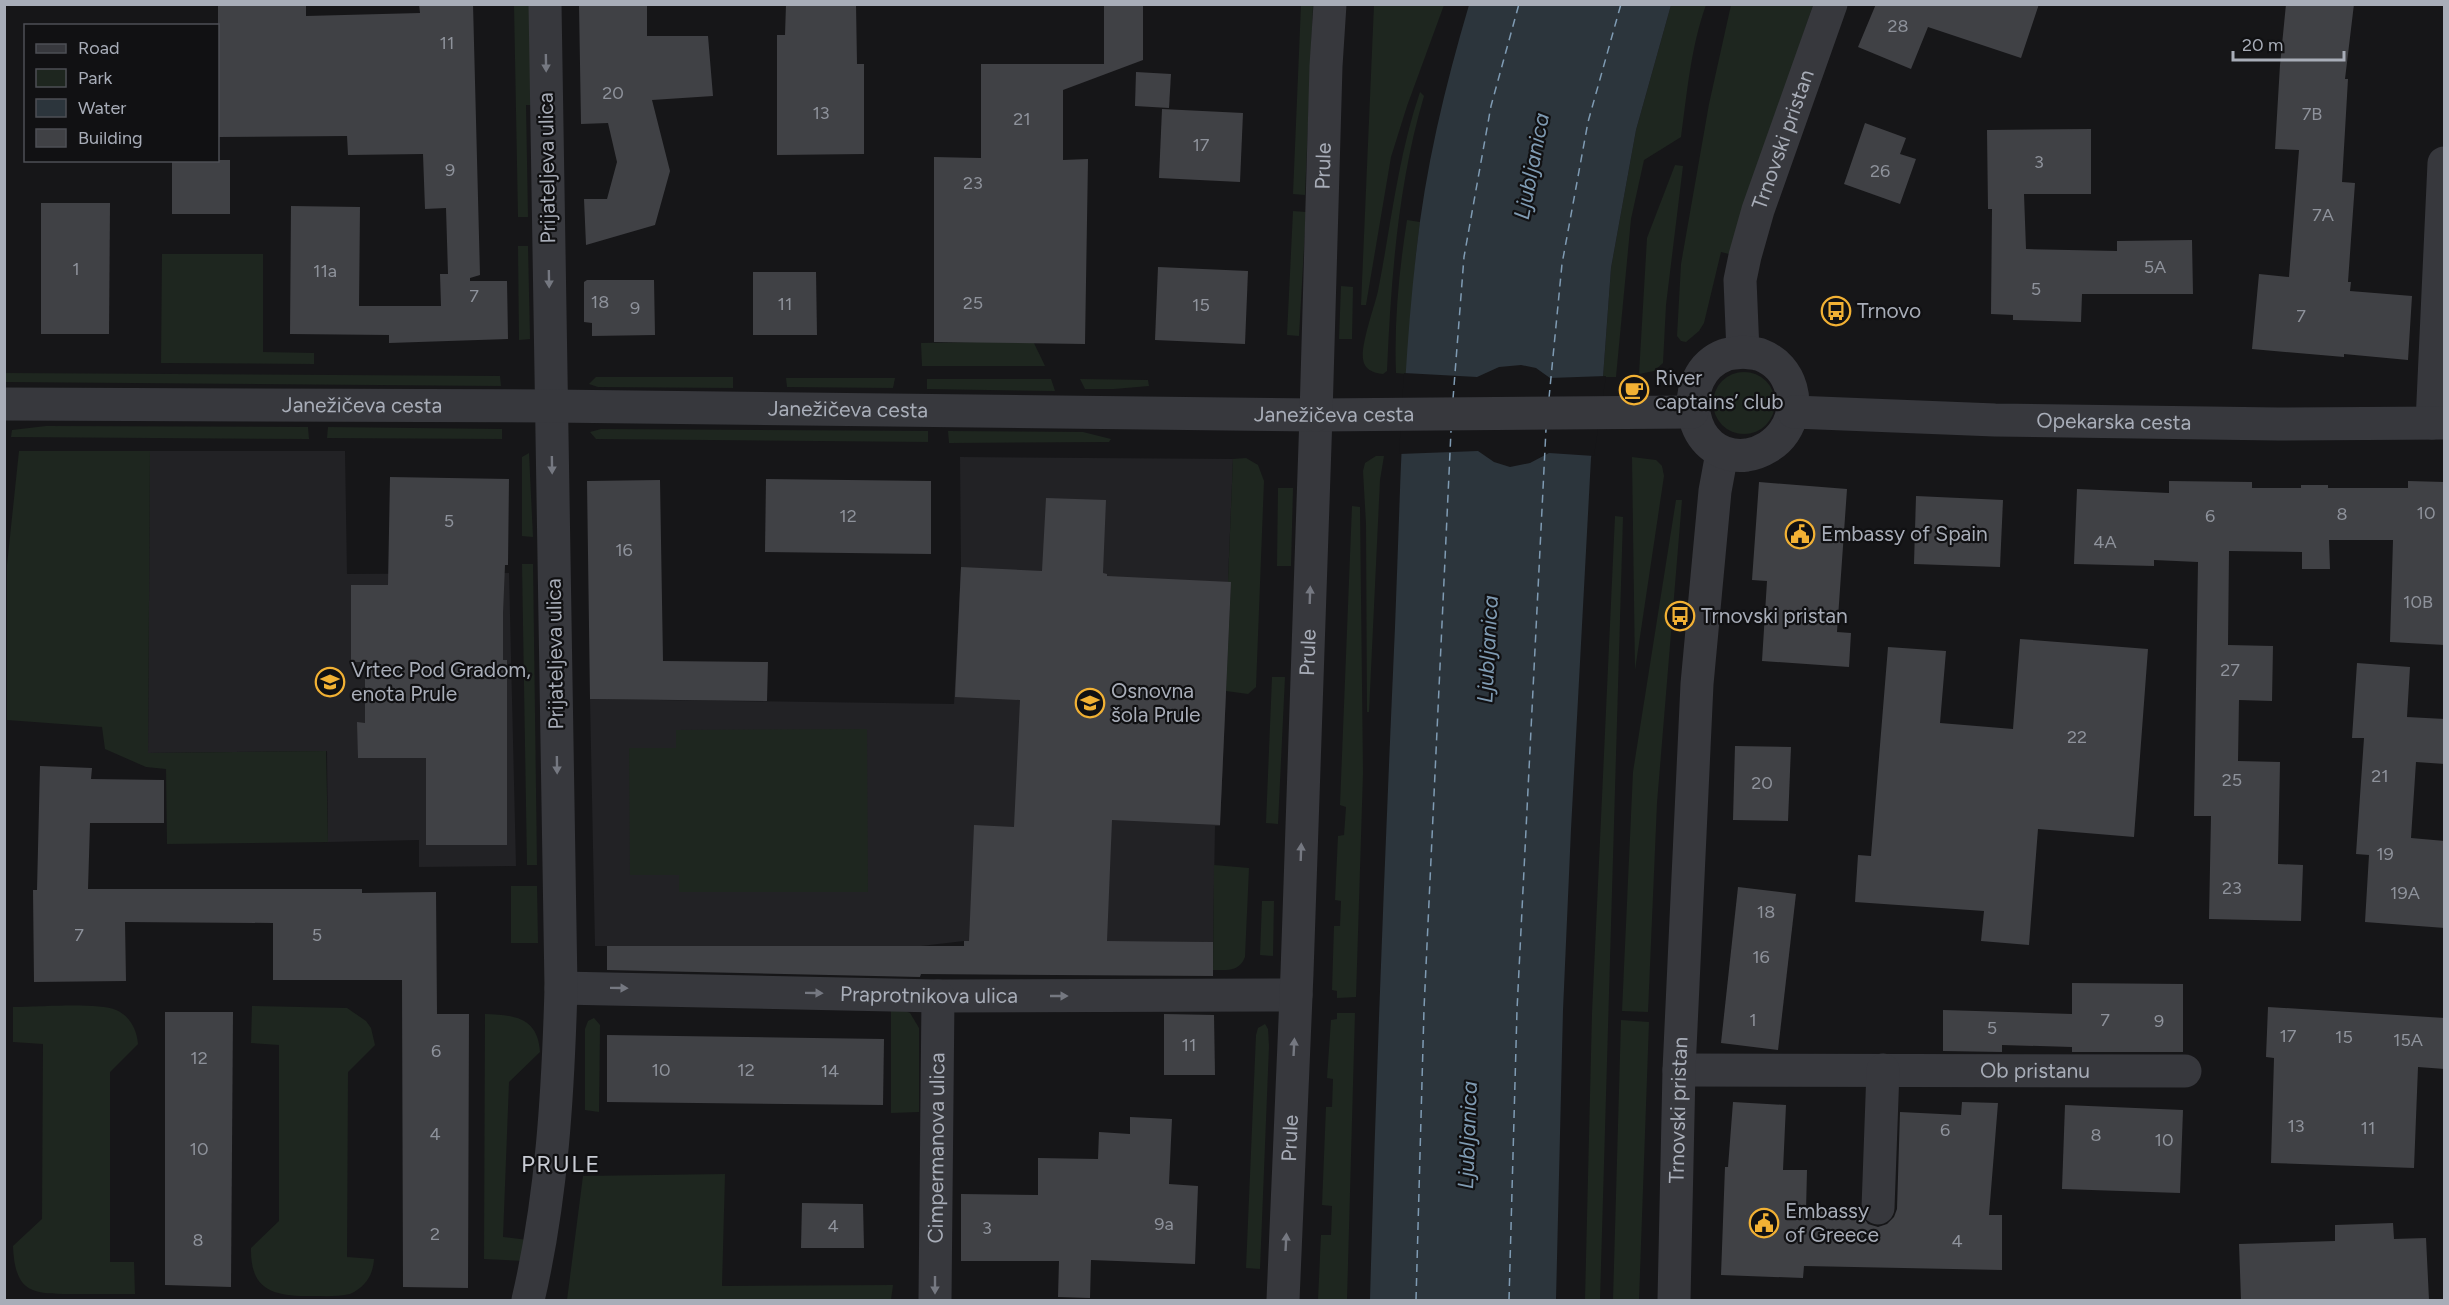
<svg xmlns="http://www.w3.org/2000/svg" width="2449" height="1305" viewBox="0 0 2449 1305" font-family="Figtree,sans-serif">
  <rect width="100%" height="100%" fill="#161618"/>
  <g fill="#222225">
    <polygon points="150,451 345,451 347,574 509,573 516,866 419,867 419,840 328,842 327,751 148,753"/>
    <polygon points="960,457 1233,459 1228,581 1231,582 1220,826 1215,826 1213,942 964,941 921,946 595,946 590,699 954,704 961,567"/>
  </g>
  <g fill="#1e261f">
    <polygon points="514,5 533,5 534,105 526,105 528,217 518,217"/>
    <polygon points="1301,5 1313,5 1305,195 1293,194"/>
    <polygon points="1374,5 1444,5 1407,106 1391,157 1366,305 1361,305"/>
    <path d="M 1671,5 L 1706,5 C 1691,46 1687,93 1681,137 L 1644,160 L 1631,219 L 1616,377 L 1603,377 L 1611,268 L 1636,130 Z"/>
    <polygon points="1731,5 1813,5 1729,254 1721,252 1704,323 1699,331 1686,342 1681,341 1677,336 1681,264 1709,104"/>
    <path d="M 1420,92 L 1424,96 C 1398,184 1391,279 1387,371 L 1383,374 C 1373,373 1364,369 1363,359 C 1361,344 1374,308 1378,291 C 1391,225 1398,156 1420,92 Z"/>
    <polygon points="1675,165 1683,166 1666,305 1663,363 1654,371 1639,374 1647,238"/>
    <polygon points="1293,211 1306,212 1299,336 1287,335"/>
    <path d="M 1407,220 L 1420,222 L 1416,254 L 1407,374 L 1396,373 C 1394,322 1399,271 1407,220 Z"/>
    <polygon points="518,246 528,246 530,339 519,340"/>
    <polygon points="162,254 263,254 263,352 314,353 314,364 161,363"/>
    <polygon points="1341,286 1353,287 1352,339 1339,339"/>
    <polygon points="1033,341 1045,366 922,366 921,343"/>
    <circle cx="1744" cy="403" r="31"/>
    <polygon points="5,373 500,376 501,386 5,382"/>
    <polygon points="596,377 733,377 733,388 598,387 589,384"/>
    <polygon points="786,378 895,378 893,388 787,387"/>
    <polygon points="927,379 1051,379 1055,391 927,389"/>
    <polygon points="1080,379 1148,380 1149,386 1114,389 1085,389"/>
    <polygon points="46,426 308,427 309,439 11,437 12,430"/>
    <polygon points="328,427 502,429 502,439 327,438"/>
    <polygon points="601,429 928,431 928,442 596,439 590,432"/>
    <polygon points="948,431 1083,432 1111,439 1109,442 949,443"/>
    <polygon points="19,451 150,451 148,753 326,751 328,842 167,844 166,769 146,767 105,749 102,727 7,720 7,565"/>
    <polygon points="529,453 533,537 522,536 522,457"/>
    <polygon points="1376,456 1384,456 1380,480 1369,712 1367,712 1366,524 1363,471 1365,463"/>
    <polygon points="1632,457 1656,460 1662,466 1664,476 1635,670"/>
    <polygon points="1246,458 1258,465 1264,481 1256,687 1248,694 1226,691 1231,582 1228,582 1233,459"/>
    <polygon points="1278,488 1293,488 1291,566 1277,566"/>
    <polygon points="1676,500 1682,500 1657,803 1648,1012 1622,1011 1633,772"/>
    <polygon points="1352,506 1360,507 1363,773 1356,997 1337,998 1337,991 1332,990 1334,926 1340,926 1341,901 1335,900 1338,836 1344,835 1346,807 1340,805"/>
    <polygon points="1615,516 1623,517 1600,1300 1585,1300 1592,1013"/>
    <polygon points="522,564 533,564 537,865 527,865"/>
    <polygon points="1272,677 1285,677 1278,824 1266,823"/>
    <polygon points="867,729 868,892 679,892 679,875 630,875 629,748 676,748 676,730"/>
    <path d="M 1214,865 L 1249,868 L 1245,957 C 1239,972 1228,970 1213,970 Z"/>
    <polygon points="511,886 537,886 538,943 511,943"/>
    <polygon points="1262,901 1274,901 1273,956 1260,955"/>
    <polygon points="891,1005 910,1013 919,1028 919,1112 891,1113"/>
    <path d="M 252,1006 L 347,1008 L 366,1021 L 371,1028 L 375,1045 L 348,1072 L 347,1257 L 374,1259 C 373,1276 365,1287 350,1294 C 337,1297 324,1296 311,1296 C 274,1296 250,1291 251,1248 L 279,1221 L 279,1045 L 251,1043 Z"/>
    <path d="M 13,1007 C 35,1007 99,1002 116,1010 C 130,1016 137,1030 138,1044 L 110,1072 L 110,1262 L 134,1262 L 135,1294 C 115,1294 95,1294 74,1294 C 33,1294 15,1294 13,1246 L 42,1219 L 43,1044 L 13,1042 Z"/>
    <polygon points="1337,1013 1355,1013 1347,1300 1318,1300 1321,1235 1331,1235 1332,1206 1322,1205 1326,1107 1332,1107 1333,1079 1327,1078 1331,1020 1337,1019"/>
    <path d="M 485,1014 C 514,1015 538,1017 540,1052 L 509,1082 L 503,1237 L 528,1240 L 524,1261 L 484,1259 Z"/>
    <polygon points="594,1018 600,1025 599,1112 585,1110 585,1029 588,1021"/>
    <polygon points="1621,1020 1649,1022 1639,1300 1613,1300"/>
    <polygon points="1265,1024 1268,1029 1269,1046 1260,1269 1246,1268 1256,1035 1258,1028"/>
    <polygon points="725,1174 722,1286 893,1285 891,1300 567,1300 583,1176"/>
  </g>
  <path fill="#2c353c" d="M 1469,5 L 1671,5 L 1636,130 L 1611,268 L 1603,377 L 1591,458 L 1571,829 L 1563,1010 L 1556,1300 L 1370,1300 C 1376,1076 1385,851 1395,627 C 1400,502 1402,378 1416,254 C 1425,169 1445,86 1469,5 Z"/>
  <polygon fill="#161618" points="1521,365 1536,368 1550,378 1606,376 1594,456 1549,453 1530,463 1510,467 1494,462 1478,451 1399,454 1404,373 1477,377 1499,367"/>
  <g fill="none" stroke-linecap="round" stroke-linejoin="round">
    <g stroke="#7f9bb3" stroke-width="1.5" stroke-dasharray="8 6" stroke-linecap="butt">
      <polyline points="1549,398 1562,264 1588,122 1621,4"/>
      <polyline points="1453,399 1464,257 1491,106 1519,4"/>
      <polyline points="1416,1300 1424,1009 1451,431"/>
      <polyline points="1509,1300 1517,1010 1546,429"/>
    </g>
  </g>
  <g fill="#404145">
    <polygon points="218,4 306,4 306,16 420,13 419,4 473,4 480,275 470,278 470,281 507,281 508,339 389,343 389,335 290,334 291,206 360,207 359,306 441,306 440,274 448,274 446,208 425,209 423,154 348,155 347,136 218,137"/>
    <polygon points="579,4 647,4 647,36 708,36 713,96 652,100 670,171 655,225 586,245 584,199 607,199 617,162 608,123 581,124"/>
    <polygon points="786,4 856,4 857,64 864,64 864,154 777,155 777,35 785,35"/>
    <polygon points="1104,4 1143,4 1143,60 1063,90 1063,160 1088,159 1085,344 934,342 934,157 981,158 981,64 1104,64"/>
    <polygon points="1876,4 2039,4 2021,58 1928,27 1911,69 1858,47"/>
    <polygon points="2286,4 2354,4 2345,79 2348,79 2342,182 2355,183 2348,282 2351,282 2350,291 2412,296 2408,360 2344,354 2344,357 2252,349 2259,274 2289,277 2299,150 2275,149 2280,65"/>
    <polygon points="1136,72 1171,74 1169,108 1135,106"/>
    <polygon points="1162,109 1243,113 1240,182 1159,178"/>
    <polygon points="1865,123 1906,138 1900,154 1916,159 1900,204 1844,184"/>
    <polygon points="2091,129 2091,194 2024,194 2026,249 2117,251 2117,241 2192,240 2193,294 2082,294 2081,322 2013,320 2013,315 1991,314 1992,209 1988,209 1987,130"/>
    <rect x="172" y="160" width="58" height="54"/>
    <polygon points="41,203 110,203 109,334 41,334"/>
    <polygon points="1158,267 1248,271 1245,344 1155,340"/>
    <polygon points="753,272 816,272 817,335 753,335"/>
    <polygon points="587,280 654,280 655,335 592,336 592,323 584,322 584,282"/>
    <polygon points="390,477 509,479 508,565 505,565 503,613 503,660 507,660 507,845 426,845 426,758 358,758 357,722 365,723 365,662 351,662 351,585 388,585"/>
    <polygon points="766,479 931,481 931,554 765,552"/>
    <polygon points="660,480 663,661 768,662 767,701 590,699 587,481"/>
    <polygon points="2169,481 2252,482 2252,488 2301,488 2301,485 2328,485 2328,488 2408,488 2408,481 2445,482 2445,645 2390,642 2393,540 2329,540 2330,569 2302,569 2302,552 2229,551 2228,645 2273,646 2272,701 2239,700 2238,761 2280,762 2278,864 2303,865 2301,921 2209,919 2211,816 2194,816 2198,562 2154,560 2154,566 2074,564 2077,489 2169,493"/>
    <polygon points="1759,482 1847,489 1837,632 1851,633 1849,667 1762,661 1767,581 1752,580"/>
    <polygon points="1916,496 2003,500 2000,567 1914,564"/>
    <polygon points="1046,498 1106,500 1103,573 1107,574 1107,576 1231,582 1220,825 1112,820 1107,941 1213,942 1213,976 921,974 920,977 607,970 607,946 964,946 964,941 969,941 974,825 1014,827 1020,700 955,697 961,567 1042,571"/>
    <polygon points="2020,639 2148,649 2134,837 2038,829 2029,945 1981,941 1984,911 1855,902 1858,855 1871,856 1888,647 1946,651 1940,723 2013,729"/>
    <polygon points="2357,663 2410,667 2407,717 2445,719 2445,764 2416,762 2411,838 2445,841 2445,928 2365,922 2369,855 2356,854 2364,738 2352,738"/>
    <polygon points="1735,746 1791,747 1788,821 1733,820"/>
    <polygon points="40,766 92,768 91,779 164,780 164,823 90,823 88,889 362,889 362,893 436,892 437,1014 469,1014 468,1288 403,1287 402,980 273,980 273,923 125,922 126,981 34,982 33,890 37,890"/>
    <polygon points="1738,887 1796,894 1778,1050 1721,1043"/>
    <polygon points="2072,983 2183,984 2183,1052 2072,1052 2072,1047 2002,1045 2002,1052 1943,1051 1943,1010 2072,1014"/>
    <polygon points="2268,1007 2445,1018 2445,1069 2418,1067 2414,1168 2271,1163 2274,1058 2266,1057"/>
    <polygon points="165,1012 233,1012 231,1287 165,1285"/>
    <polygon points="1164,1014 1214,1015 1215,1075 1164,1075"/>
    <polygon points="607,1035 884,1039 883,1105 607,1102"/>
    <polygon points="1733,1102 1786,1105 1783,1170 1807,1170 1806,1211 1860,1212 1868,1224 1878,1227 1887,1224 1894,1217 1897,1209 1900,1112 1961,1115 1962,1102 1998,1103 1989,1215 2002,1215 2002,1270 1804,1266 1803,1278 1721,1275 1725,1167 1728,1167"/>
    <polygon points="2065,1105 2183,1110 2180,1193 2062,1189"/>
    <polygon points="1130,1117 1172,1119 1169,1184 1198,1186 1195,1264 1091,1260 1090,1298 1058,1297 1059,1261 961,1261 961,1194 1038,1195 1038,1158 1098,1159 1099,1132 1130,1134"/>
    <polygon points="802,1203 863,1204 864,1248 801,1248"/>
    <polygon points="2393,1223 2394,1239 2426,1238 2429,1300 2241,1300 2239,1244 2335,1241 2335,1225"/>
  </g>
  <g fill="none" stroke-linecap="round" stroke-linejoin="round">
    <g stroke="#37383d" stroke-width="33">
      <path id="s1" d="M 1743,352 L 1740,280 L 1745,256 L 1758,210 L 1831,4"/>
      <polyline points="2432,423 2444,163"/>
      <path id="s2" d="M 561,988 L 938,996 L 1296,995"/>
      <path id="s3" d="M 1679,1070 L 2185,1071"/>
      <polyline points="1878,1208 1883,1070"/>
      <path d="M 528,1300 C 552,1198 558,1093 561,988 L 545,4"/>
      <path id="s4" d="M 935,1300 L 938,996"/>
      <path id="s5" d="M 1283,1300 L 1297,973 L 1316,415"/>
      <path id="s6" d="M 1674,1300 L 1679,1070 L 1697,684 L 1715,491 L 1722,453"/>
    </g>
    <g stroke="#37383d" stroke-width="33">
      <path d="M 1743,352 C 1749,353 1756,353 1761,355 C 1792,367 1802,406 1784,432 C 1776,444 1761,453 1747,455 C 1687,462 1674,374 1725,355 C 1730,353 1738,353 1743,352 Z"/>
      <path id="s7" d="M 4,404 L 551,406 L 1316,415 L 1692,412"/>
      <path id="s8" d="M 1794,412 L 1995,420 L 2278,424 L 2444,423"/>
      <path id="s9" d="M 1316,415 L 1326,66 L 1330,4"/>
    </g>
  </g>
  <defs><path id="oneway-solid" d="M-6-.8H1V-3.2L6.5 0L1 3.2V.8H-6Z" transform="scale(1.5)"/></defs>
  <g fill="#757881">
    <use href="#oneway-solid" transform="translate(546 63) rotate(89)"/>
    <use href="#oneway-solid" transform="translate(549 279) rotate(89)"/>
    <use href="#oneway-solid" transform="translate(552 465) rotate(89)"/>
    <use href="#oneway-solid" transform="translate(1310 595) rotate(-88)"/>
    <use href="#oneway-solid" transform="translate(557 765) rotate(89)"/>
    <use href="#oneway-solid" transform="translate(1301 852) rotate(-88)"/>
    <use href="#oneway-solid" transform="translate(619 988) rotate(1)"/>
    <use href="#oneway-solid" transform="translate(814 993) rotate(1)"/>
    <use href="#oneway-solid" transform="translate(1059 996)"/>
    <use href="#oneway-solid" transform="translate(1294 1047) rotate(-87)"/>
    <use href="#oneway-solid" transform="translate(1286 1242) rotate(-87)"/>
    <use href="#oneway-solid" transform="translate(935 1285) rotate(90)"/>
  </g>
  <defs>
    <g id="bus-ring" transform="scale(1.5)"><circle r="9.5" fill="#111113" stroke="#f2b134" stroke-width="1.5"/><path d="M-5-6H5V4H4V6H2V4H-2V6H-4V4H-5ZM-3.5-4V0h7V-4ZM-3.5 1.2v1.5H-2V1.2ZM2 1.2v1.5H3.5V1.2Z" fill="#f2b134"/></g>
    <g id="cafe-ring" transform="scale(1.5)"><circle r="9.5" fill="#111113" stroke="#f2b134" stroke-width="1.5"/><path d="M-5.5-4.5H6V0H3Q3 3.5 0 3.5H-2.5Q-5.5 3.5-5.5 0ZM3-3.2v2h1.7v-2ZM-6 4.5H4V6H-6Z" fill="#f2b134"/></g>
    <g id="civic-ring" transform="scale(1.5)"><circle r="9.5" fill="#111113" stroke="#f2b134" stroke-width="1.5"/><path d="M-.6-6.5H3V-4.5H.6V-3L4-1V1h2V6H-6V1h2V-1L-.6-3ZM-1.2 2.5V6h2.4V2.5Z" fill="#f2b134"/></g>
    <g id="school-ring" transform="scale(1.5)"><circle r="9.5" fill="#111113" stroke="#f2b134" stroke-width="1.5"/><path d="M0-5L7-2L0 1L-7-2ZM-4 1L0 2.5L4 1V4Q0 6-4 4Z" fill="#f2b134"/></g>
  </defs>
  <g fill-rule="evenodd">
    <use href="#bus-ring" x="1836" y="311"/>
    <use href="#cafe-ring" x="1634" y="390"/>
    <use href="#civic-ring" x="1800" y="534"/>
    <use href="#bus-ring" x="1680" y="616"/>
    <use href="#school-ring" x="330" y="682"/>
    <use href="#school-ring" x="1090" y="703"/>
    <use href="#civic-ring" x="1764" y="1223"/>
  </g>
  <g text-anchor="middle" stroke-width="4.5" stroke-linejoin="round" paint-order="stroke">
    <g font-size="18" fill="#8e929b">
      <text x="1898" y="32">28</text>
      <text x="447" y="49">11</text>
      <text x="613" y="99">20</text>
      <text x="821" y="119">13</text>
      <text x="2312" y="120">7B</text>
      <text x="1022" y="125">21</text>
      <text x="1201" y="151">17</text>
      <text x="2039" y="168">3</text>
      <text x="450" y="176">9</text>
      <text x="1880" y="177">26</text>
      <text x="973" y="189">23</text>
      <text x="2323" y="221">7A</text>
      <text x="2155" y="273">5A</text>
      <text x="76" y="275">1</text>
      <text x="325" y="277">11a</text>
      <text x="2036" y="295">5</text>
      <text x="474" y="302">7</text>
      <text x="600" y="308">18</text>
      <text x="973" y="309">25</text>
      <text x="785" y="310">11</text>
      <text x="1201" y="311">15</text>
      <text x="635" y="314">9</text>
      <text x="2301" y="322">7</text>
      <text x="2426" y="519">10</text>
      <text x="2342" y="520">8</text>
      <text x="848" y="522">12</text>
      <text x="2210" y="522">6</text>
      <text x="449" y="527">5</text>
      <text x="2105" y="548">4A</text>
      <text x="624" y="556">16</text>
      <text x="2418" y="608">10B</text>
      <text x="2230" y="676">27</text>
      <text x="2077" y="743">22</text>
      <text x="2380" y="782">21</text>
      <text x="2232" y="786">25</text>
      <text x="1762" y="789">20</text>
      <text x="2385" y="860">19</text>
      <text x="2232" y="894">23</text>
      <text x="2405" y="899">19A</text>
      <text x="1766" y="918">18</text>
      <text x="79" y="941">7</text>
      <text x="317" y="941">5</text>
      <text x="1761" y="963">16</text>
      <text x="1753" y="1026">1</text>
      <text x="2105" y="1026">7</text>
      <text x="2159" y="1027">9</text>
      <text x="1992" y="1034">5</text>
      <text x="2288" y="1042">17</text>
      <text x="2344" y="1043">15</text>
      <text x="2408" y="1046">15A</text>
      <text x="1189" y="1051">11</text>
      <text x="436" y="1057">6</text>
      <text x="199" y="1064">12</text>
      <text x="661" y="1076">10</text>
      <text x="746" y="1076">12</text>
      <text x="830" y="1077">14</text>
      <text x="2296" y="1132">13</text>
      <text x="2368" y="1134">11</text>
      <text x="1945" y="1136">6</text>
      <text x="435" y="1140">4</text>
      <text x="2096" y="1141">8</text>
      <text x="2164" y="1146">10</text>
      <text x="199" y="1155">10</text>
      <text x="1164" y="1230">9a</text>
      <text x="833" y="1232">4</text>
      <text x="987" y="1234">3</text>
      <text x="435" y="1240">2</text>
      <text x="198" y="1246">8</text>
      <text x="1957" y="1247">4</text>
    </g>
    <g font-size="21" fill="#a8adb8" stroke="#111113">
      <text dy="7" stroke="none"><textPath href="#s1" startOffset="219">Trnovski pristan</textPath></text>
      <text dy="7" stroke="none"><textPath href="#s9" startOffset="249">Prule</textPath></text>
      <text transform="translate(547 168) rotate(-91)" y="7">Prijateljeva ulica</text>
      <text dy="7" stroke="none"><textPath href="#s7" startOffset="358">Janežičeva cesta</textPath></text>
      <text dy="7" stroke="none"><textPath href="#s7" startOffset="844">Janežičeva cesta</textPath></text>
      <text dy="7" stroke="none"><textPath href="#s7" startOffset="1330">Janežičeva cesta</textPath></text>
      <text dy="7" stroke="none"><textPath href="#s8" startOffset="320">Opekarska cesta</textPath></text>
      <text dy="7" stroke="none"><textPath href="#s5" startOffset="648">Prule</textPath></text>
      <text transform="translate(555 654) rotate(-91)" y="7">Prijateljeva ulica</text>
      <text dy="7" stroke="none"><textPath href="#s2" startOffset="368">Praprotnikova ulica</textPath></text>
      <text dy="7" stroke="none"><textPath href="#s3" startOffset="356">Ob pristanu</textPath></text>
      <text dy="7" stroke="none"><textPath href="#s6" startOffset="190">Trnovski pristan</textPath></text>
      <text dy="7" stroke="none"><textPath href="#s5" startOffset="162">Prule</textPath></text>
      <text dy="7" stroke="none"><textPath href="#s4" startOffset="152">Cimpermanova ulica</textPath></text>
    </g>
    <g font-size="21" fill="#a8adb8" stroke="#111113" text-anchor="start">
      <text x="1857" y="318">Trnovo</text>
      <text x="1655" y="385">River<tspan x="1655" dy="24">captains’ club</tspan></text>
      <text x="1821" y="541">Embassy of Spain</text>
      <text x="1701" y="623">Trnovski pristan</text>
      <text x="351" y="677">Vrtec Pod Gradom,<tspan x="351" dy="24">enota Prule</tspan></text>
      <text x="1111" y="698">Osnovna<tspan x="1111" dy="24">šola Prule</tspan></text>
      <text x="1785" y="1218">Embassy<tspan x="1785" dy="24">of Greece</tspan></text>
    </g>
    <g font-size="22" font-style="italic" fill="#7f9bb3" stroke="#111113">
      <text transform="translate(1531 166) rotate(-79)" y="8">Ljubljanica</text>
      <text transform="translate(1487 649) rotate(-87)" y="8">Ljubljanica</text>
      <text transform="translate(1467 1135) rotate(-88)" y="8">Ljubljanica</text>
    </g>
    <g font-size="24" letter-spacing="1.5" fill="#c9ccd4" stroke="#111113">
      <text x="561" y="1172">PRULE</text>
    </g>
  </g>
  <rect width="2449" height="1305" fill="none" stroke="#a8adb8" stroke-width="12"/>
  <rect x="24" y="24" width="195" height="138" fill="#111113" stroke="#4d4f55" stroke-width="1.5"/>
  <rect x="36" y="44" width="30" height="9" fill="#37383d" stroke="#4d4f55" stroke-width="1.5"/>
  <text x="78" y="54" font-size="18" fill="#a8adb8">Road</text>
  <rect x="36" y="69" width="30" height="18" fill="#1e261f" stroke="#4d4f55" stroke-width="1.5"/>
  <text x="78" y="84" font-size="18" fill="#a8adb8">Park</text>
  <rect x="36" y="99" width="30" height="18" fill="#2c353c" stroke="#4d4f55" stroke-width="1.5"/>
  <text x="78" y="114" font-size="18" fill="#a8adb8">Water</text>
  <rect x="36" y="129" width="30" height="18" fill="#404145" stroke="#4d4f55" stroke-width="1.5"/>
  <text x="78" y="144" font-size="18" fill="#a8adb8">Building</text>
  <path d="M2233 51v9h111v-9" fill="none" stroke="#a8adb8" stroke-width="3"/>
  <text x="2242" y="51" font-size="18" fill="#a8adb8" stroke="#111113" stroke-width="4.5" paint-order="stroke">20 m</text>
</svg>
